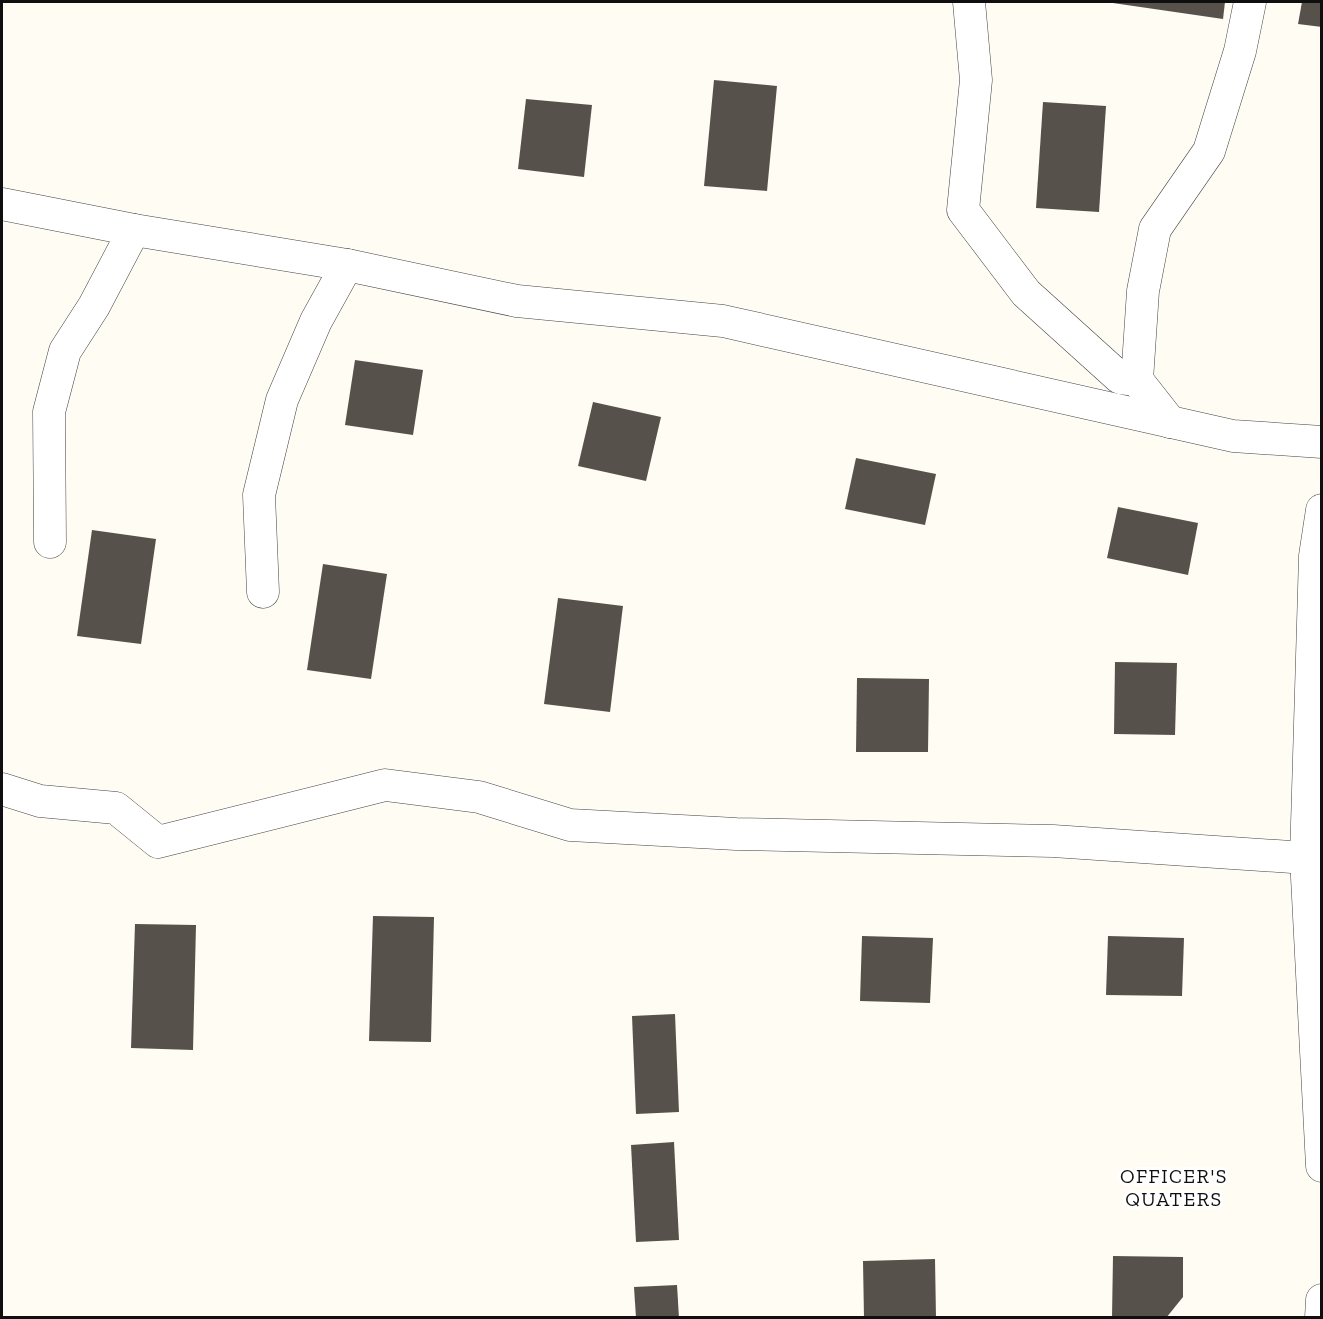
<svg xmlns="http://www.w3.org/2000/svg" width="1323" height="1319" viewBox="0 0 1323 1319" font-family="'Zilla Slab',serif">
  <rect width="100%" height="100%" fill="#fefcf3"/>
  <g fill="#57514c">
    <polygon points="1106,2 1225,2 1223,19"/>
    <polygon points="1302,2 1322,2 1322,27 1298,24"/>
    <polygon points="714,80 777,86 767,191 704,186"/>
    <polygon points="526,99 592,105 584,177 518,169"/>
    <polygon points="1043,102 1106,106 1099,212 1036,208"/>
    <polygon points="355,360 423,370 413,435 345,425"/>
    <polygon points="593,402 661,417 646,481 578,466"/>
    <polygon points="856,458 936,474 925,525 845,509"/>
    <polygon points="1118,507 1198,523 1188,575 1107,558"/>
    <polygon points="92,530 156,539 141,644 77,636"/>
    <polygon points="323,564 387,574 371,679 307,670"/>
    <polygon points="558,598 623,606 610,712 544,704"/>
    <polygon points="1115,662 1177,663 1175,735 1114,734"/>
    <polygon points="857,678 929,679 928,752 856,752"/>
    <polygon points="373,916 434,917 431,1042 369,1041"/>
    <polygon points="135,924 196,925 193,1050 131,1048"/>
    <polygon points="862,936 933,938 930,1003 860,1001"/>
    <polygon points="1108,936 1184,938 1182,996 1106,995"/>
    <polygon points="675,1014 679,1112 636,1114 632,1016"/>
    <polygon points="674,1142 679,1240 636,1242 631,1145"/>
    <polygon points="1113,1256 1183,1257 1183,1297 1166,1318 1112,1318"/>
    <polygon points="935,1259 936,1318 864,1318 863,1261"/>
    <polygon points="677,1285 679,1318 636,1318 634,1287"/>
  </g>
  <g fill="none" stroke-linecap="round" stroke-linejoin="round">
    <g stroke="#424242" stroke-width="33">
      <g id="minor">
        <polyline points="969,2 976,80 963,210 1026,293 1120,378 1137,380 1170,422"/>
        <polyline points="2,204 134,230 347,265 517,301 723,321 1233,436 1322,442"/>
        <polyline points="1137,380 1143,291 1155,229 1209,151 1240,51 1250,2"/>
        <polyline points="1322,510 1315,556 1306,858 1322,1166"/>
        <polyline points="50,542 49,412 65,351 94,306 134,230"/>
        <polyline points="263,592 259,495 282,400 316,321 347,265"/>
        <polyline points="2,789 40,801 116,808 158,842 385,785 479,797 570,825 736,834 1053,841 1306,858"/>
        <polyline points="1321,1318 1322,1300"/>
      </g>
    </g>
    <use href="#minor" stroke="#fff" stroke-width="32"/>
  </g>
  <g text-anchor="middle" stroke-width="6" stroke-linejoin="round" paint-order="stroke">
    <g font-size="20" letter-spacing="1.5" fill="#0f0f0f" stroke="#fff">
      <text x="1174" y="1183">OFFICER'S<tspan x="1174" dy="23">QUATERS</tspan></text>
    </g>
  </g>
  <rect width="1323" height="1319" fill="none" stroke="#0f0f0f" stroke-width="6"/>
</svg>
